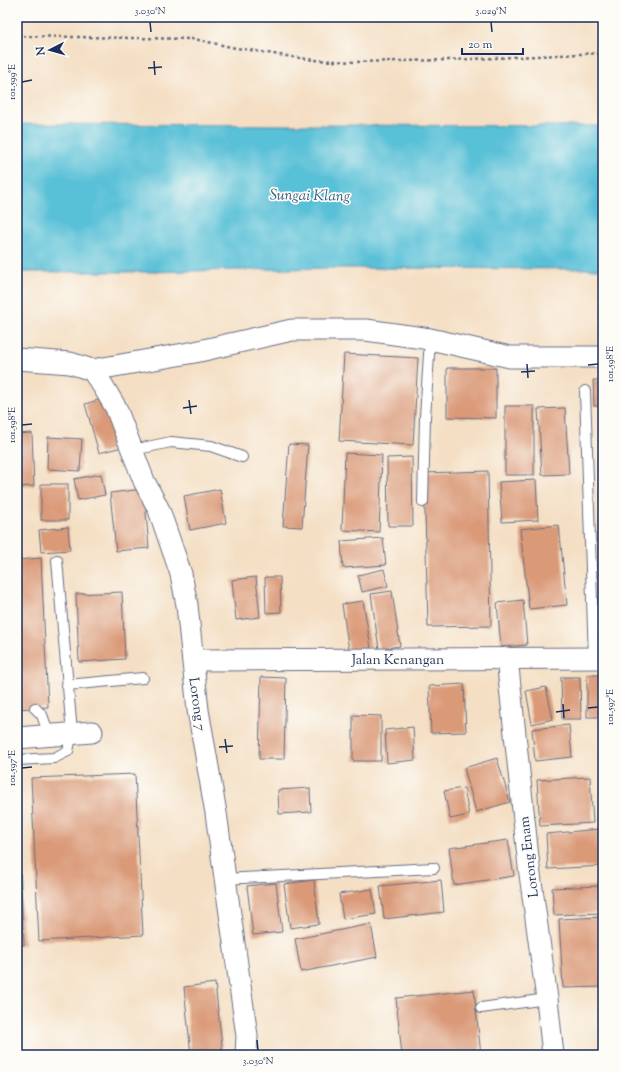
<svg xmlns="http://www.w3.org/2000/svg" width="620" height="1072" viewBox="0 0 620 1072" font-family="'Sorts Mill Goudy',serif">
  <rect width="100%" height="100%" fill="#fdfcf7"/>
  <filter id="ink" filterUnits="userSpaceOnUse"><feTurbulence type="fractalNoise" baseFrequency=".025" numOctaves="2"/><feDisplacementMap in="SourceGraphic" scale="8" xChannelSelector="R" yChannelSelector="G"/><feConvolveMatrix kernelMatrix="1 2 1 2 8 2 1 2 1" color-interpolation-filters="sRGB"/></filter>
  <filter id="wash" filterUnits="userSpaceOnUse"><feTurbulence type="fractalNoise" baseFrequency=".012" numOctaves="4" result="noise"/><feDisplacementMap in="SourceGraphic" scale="16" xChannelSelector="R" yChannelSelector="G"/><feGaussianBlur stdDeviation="0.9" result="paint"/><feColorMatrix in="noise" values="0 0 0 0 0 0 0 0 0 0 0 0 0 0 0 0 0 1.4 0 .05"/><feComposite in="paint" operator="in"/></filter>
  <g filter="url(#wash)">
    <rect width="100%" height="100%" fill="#f4dfc4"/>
    <polygon fill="#59c0d7" stroke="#3a789a" points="17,124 603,126 603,269 332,268 148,272 17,272"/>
    <g id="blocks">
      <g fill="#da9a78">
        <polygon points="344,354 418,358 413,445 339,441"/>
        <polygon points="447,368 496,368 496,418 447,417"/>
        <polygon points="593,380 603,380 603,406 594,406"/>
        <polygon points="108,397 122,447 99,453 85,404"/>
        <rect x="505" y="406" width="29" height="69"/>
        <polygon points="565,408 569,474 542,475 538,409"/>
        <polygon points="32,433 34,486 17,487 17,434"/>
        <polygon points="48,437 82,439 80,471 47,469"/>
        <polygon points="289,444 308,445 302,527 283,526"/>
        <polygon points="345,453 382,455 379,532 342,530"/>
        <polygon points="412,457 413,526 388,526 387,458"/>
        <polygon points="600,462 603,462 603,575 602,576"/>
        <polygon points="488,471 491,626 428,627 424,473"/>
        <polygon points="101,474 105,495 78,500 74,479"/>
        <polygon points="536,480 538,520 502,522 499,482"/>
        <rect x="41" y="484" width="27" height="36"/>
        <polygon points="144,489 149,548 116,551 110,493"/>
        <polygon points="220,489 226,523 190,530 184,496"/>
        <polygon points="559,525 567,605 529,609 520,529"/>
        <polygon points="68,527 70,550 41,552 39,530"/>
        <polygon points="383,538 386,565 343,568 341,541"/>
        <polygon points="41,558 48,707 17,709 17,560"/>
        <polygon points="384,569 388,586 362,592 358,575"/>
        <polygon points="256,577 260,617 236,620 232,580"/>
        <polygon points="265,577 280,577 281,612 266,613"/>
        <polygon points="392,591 400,646 379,649 371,594"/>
        <polygon points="122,592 125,659 79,662 76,594"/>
        <polygon points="523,600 527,645 501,647 497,603"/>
        <polygon points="363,601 371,648 349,651 342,604"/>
        <rect x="587" y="675" width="16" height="42"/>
        <polygon points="261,677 286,678 284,759 259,759"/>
        <polygon points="561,677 580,677 581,719 562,719"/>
        <polygon points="464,684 466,732 431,733 429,686"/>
        <polygon points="546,687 553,719 532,724 526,691"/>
        <polygon points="353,715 381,716 381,761 353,761"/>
        <polygon points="569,725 572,757 535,761 532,729"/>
        <polygon points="413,727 415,760 387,763 385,730"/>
        <polygon points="497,758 510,802 476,812 464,768"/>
        <polygon points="135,774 143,935 39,941 31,778"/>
        <polygon points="590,777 593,823 540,826 537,780"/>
        <polygon points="310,788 311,812 279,814 278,790"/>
        <polygon points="464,788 469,815 450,819 444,791"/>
        <polygon points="17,827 18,827 24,945 17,945"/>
        <polygon points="600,829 603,866 548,869 546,834"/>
        <polygon points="508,840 514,876 454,885 449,848"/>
        <polygon points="314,880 319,924 290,928 284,884"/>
        <polygon points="441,880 444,912 384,919 380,886"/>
        <polygon points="276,883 282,932 253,935 247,886"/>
        <polygon points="600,886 601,913 554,915 552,888"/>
        <polygon points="372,889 376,914 343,919 339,894"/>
        <polygon points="603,917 603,987 563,988 559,919"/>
        <polygon points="371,924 377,957 301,972 295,939"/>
        <polygon points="215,983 223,1055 191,1055 184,987"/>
        <polygon points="474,990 481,1055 402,1055 396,998"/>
      </g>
    </g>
  </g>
  <g filter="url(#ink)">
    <use href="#blocks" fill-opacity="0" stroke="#676d82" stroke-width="1"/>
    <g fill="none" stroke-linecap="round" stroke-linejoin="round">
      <g stroke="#676d82" stroke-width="12">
        <g id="lane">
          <polyline points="585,391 594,658"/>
          <polyline points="133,450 171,442 211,446 242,457"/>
          <polyline points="423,502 425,417 430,339"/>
          <polyline points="67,685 143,678"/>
          <polyline points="35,708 42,715 49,735"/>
          <polyline points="17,760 54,758 68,751 72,733 57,560"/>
          <polyline points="225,879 434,868"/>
          <polyline points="481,1008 547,999"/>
        </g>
      </g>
      <g stroke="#676d82" stroke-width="23">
        <g id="street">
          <polyline points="17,359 70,363 92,370 195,352 292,330 366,330 430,339 510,357 603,357"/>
          <polyline points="92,370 103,386 116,408 144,481 159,510 181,574 187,605 198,710 216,813 247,1036 246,1055"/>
          <polyline points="507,658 529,867 547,999 553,1055"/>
          <polyline points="193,660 603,658"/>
          <polyline points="17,738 92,732"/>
        </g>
      </g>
      <polyline stroke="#676d82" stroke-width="2.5" stroke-dasharray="3 3" stroke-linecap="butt" points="17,36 194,39 231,47 286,56 314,60 354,62 449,60 603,53"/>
      <use href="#lane" stroke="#fff" stroke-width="10"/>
      <use href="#street" stroke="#fff" stroke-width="21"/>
    </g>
  </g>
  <path fill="none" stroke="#1b2f5e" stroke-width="1.5" d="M 150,22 L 151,32M 491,22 L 492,32M 154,61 L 155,75M 148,68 L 162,67M 22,82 L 32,80M 527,364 L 528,378M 588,365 L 598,364M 521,372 L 535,371M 189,400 L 191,414M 183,408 L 197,406M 22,425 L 32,424M 563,704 L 564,718M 588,708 L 598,707M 556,712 L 570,710M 225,739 L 227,753M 219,747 L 233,746M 22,768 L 32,767M 257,1040 L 258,1050"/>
  <g text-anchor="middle" stroke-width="3.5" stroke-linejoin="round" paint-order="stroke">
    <g font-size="14" fill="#1b2f5e" stroke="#fdfcf7">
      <text x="398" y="664">Jalan Kenangan</text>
      <text transform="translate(198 704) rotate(82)" y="5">Lorong 7</text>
      <text transform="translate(528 857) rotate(-97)" y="5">Lorong Enam</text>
    </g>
    <g font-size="15" font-style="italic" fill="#2e5a82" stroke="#fdfcf7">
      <text transform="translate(310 195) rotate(1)" y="5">Sungai Klang</text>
    </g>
  </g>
  <rect width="620" height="1072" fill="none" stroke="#fdfcf7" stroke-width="44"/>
  <g transform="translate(50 50) rotate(264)" stroke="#fdfcf7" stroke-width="3" paint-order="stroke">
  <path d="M0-3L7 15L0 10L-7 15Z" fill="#1b2f5e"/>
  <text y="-6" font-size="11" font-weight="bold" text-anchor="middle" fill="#1b2f5e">N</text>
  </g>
  <path d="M462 48v6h61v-6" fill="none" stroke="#1b2f5e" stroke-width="2"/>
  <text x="468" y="48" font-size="12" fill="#1b2f5e" stroke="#fdfcf7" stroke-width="3" paint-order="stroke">20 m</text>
  <rect x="22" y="22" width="576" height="1028" fill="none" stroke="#1b2f5e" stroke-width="1.5"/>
  <g font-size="10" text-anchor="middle" fill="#1b2f5e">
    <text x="150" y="14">3.030°N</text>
    <text x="491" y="14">3.029°N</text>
    <text transform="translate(11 82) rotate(-90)" y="4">101.599°E</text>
    <text transform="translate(609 364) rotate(-90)" y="4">101.598°E</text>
    <text transform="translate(11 425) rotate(-90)" y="4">101.598°E</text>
    <text transform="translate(609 707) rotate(-90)" y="4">101.597°E</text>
    <text transform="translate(11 768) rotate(-90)" y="4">101.597°E</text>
    <text x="258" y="1064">3.030°N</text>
  </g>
</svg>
